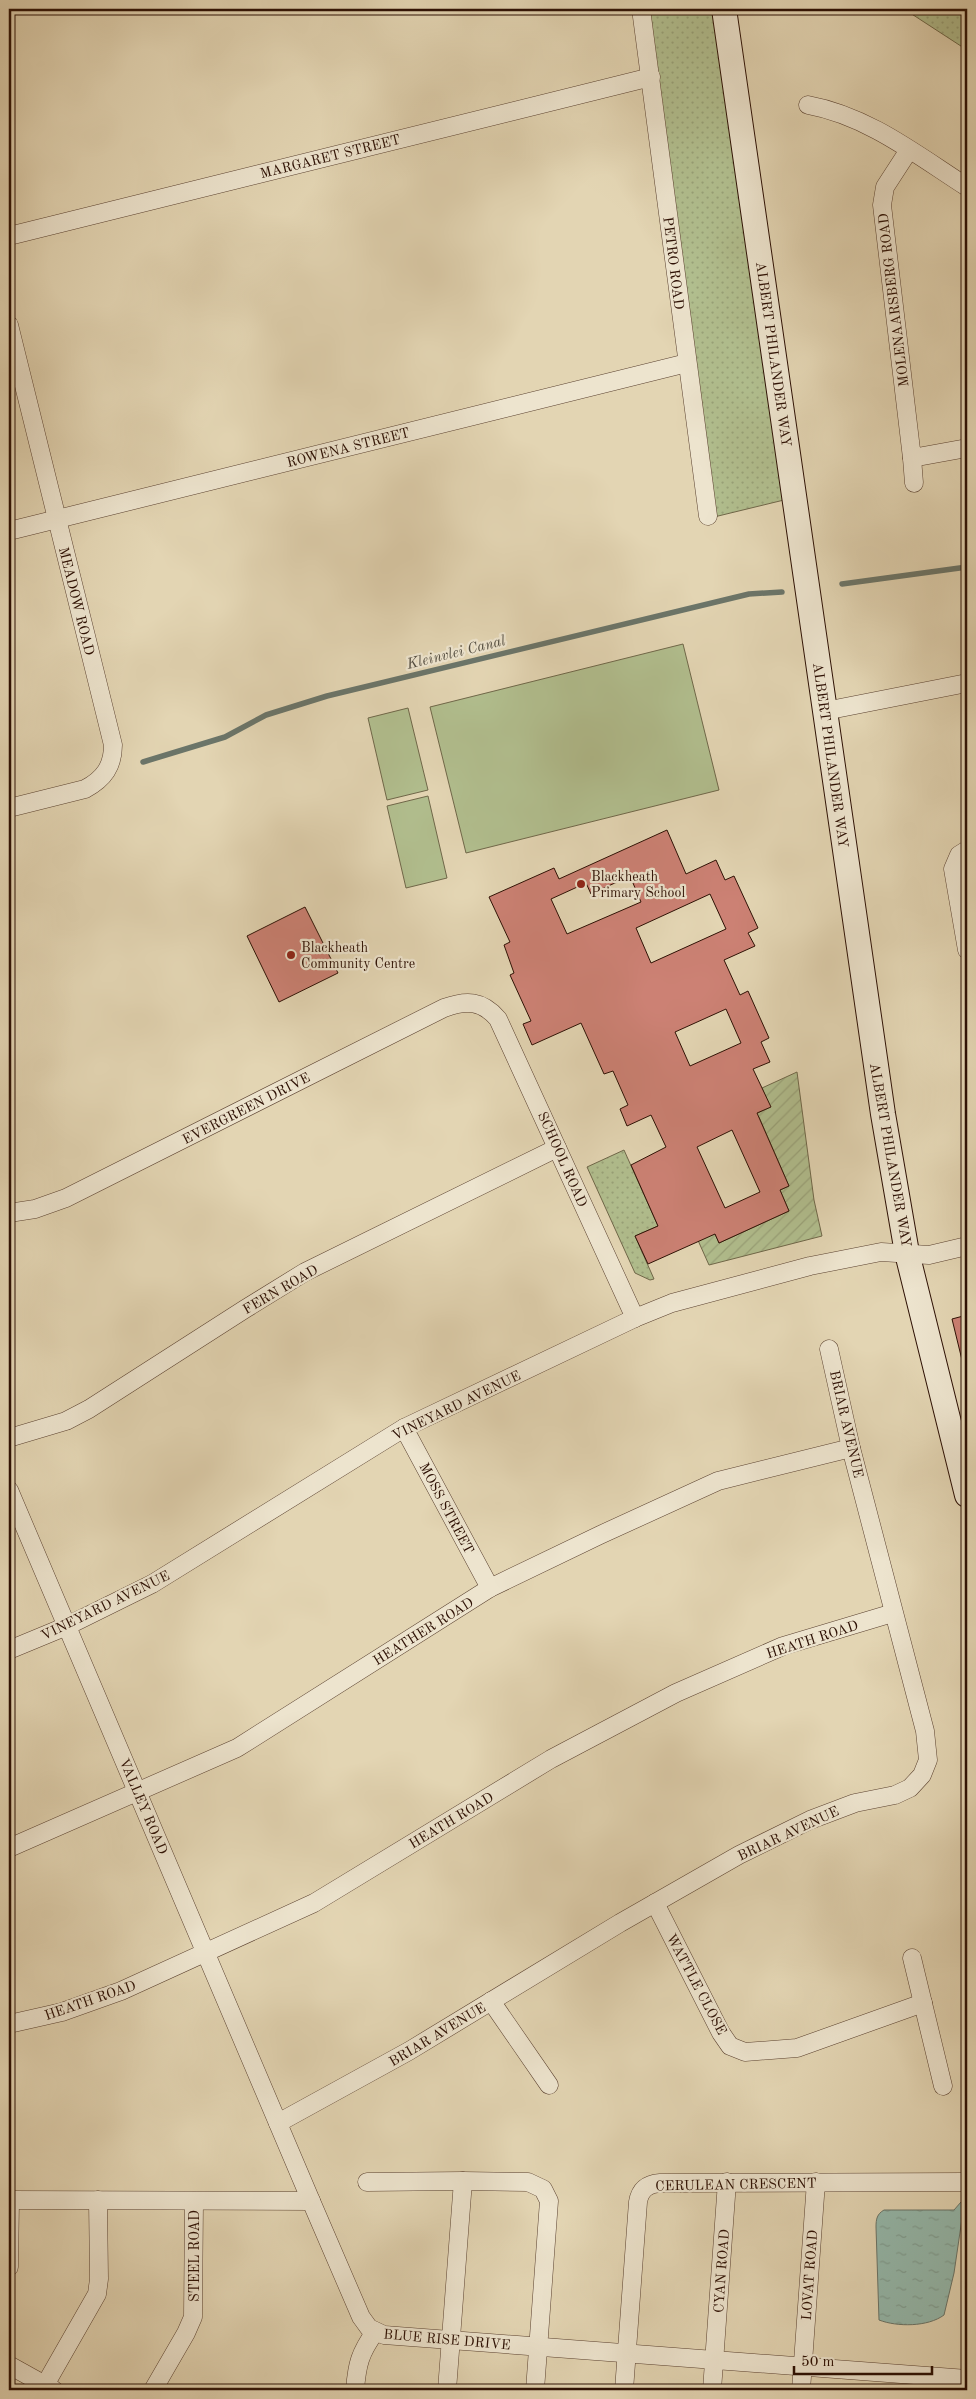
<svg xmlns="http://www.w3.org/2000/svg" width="976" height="2399" viewBox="0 0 976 2399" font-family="'Old Standard TT',serif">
  <defs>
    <pattern id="grass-dots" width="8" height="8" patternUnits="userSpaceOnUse" patternTransform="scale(1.25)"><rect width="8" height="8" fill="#b1be8e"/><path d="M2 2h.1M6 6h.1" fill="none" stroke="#99a279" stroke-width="1.8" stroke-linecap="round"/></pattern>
    <pattern id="garden-furrows" width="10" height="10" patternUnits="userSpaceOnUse" patternTransform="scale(1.25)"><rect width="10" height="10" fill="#b1be8e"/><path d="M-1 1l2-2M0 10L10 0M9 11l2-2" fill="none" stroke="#99a279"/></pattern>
    <pattern id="water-ripples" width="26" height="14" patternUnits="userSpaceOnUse" patternTransform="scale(1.25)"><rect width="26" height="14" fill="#95b9ac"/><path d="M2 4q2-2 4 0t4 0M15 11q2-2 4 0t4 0" fill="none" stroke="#819e92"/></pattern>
  </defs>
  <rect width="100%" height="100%" fill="#e3d5b3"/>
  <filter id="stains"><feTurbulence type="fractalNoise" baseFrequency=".004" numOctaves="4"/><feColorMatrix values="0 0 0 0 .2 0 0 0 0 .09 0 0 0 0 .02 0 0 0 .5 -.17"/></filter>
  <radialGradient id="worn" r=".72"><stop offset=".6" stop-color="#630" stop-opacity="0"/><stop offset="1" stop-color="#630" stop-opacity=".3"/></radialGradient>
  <g fill="url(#grass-dots)" stroke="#6f6749">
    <polygon points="647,9 717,9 784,500 714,517"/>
    <polygon points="904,9 967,9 967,50"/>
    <polygon points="624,1150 658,1226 635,1236 654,1279 650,1280 635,1273 587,1167"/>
  </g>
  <polygon fill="url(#garden-furrows)" stroke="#6f6749" points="797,1072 814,1200 822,1236 709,1265 692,1227 710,1222 719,1243 789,1211 780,1190 789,1186 759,1117 754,1115 770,1107 762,1088"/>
  <g fill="#b1be8e" stroke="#6f6749">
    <polygon points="683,644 719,790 466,853 430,707"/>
    <polygon points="408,708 428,790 387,800 368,718"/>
    <polygon points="428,796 447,878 406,888 387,806"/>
  </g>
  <path fill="url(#water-ripples)" stroke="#6b7569" d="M 961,2202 L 964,2205 L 954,2273 L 944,2315 C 928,2327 897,2327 879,2320 L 876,2227 C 876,2219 877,2214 884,2210 L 954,2210 Z"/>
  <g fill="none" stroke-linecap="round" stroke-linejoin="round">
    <g stroke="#6b7569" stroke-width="5.5">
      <polyline points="842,584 967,567"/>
      <polyline points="143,762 225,737 266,715 327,696 749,594 782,592"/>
    </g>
  </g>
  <g fill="#cc8174" stroke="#2d1004" fill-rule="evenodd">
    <path d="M 667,830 L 686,874 L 716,860 L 725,880 L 734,876 L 758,928 L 748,933 L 755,946 L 724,960 L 740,995 L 748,991 L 769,1038 L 761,1042 L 770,1062 L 753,1069 L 771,1107 L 757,1113 L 789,1186 L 780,1190 L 789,1211 L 719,1243 L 715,1234 L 648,1264 L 635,1236 L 658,1226 L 631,1165 L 666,1147 L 651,1115 L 627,1126 L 620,1109 L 628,1105 L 613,1071 L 604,1074 L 581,1023 L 532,1045 L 523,1024 L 531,1021 L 510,975 L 514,973 L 504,945 L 510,942 L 489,897 L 554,868 L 559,879 ZM 630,876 L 641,902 L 567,934 L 551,899 L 586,883 L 591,894 ZM 710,894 L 726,929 L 651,963 L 636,928 ZM 726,1009 L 741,1043 L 690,1066 L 675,1032 ZM 732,1130 L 760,1192 L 725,1208 L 697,1147 Z"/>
    <polygon points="305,907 338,973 279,1002 247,936"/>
    <polygon points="967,1315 967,1360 962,1360 952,1319"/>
  </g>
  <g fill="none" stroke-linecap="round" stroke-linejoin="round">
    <g stroke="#5a4130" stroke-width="19">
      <g id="street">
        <polyline points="641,9 708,516"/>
        <path d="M 808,105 C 868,116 917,155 967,187"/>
        <polyline points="909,150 885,187 882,205 912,458 967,448"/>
        <polyline points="9,236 651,77"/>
        <path d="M 9,325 L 113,745 C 113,766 104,779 85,789 L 9,808"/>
        <polyline points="912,458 914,483"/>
        <polyline points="9,531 687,363"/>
        <polyline points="825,711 967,683"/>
        <polyline points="967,850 959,855 953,869 967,950"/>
        <path d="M 9,1213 L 35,1209 L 66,1198 L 444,1008 C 466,1000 482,1000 498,1019 L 635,1318"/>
        <polyline points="404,1428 490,1588"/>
        <polyline points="9,1438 66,1421 89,1409 245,1309 305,1272 557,1148"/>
        <polyline points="9,1490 311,2201"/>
        <polyline points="9,1650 67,1626 152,1584 404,1428 635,1318 672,1303 810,1266 881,1252 929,1255 967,1246"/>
        <polyline points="9,1848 237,1748 490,1588 600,1535 718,1481 851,1448"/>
        <polyline points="655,1903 721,2033 730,2046 745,2052 797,2048 923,2003"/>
        <polyline points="912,1958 943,2086"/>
        <polyline points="491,2001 549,2085"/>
        <polyline points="9,2024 62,2012 121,1991 314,1903 551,1759 676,1693 783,1646 893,1613"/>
        <polyline points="278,2123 409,2051 620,1923 739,1855 810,1820 855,1803 895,1795 910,1788 922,1775 928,1760 925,1731 851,1448 829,1349"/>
        <polyline points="367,2182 463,2181"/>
        <polyline points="9,2200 311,2201 361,2317 369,2328 384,2335 967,2379"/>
        <polyline points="9,2267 10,2200"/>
        <polyline points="9,2365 54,2390"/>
        <polyline points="45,2385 97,2294 99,2279 98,2200"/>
        <polyline points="153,2390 186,2333 193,2317 194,2201"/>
        <path d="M 355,2390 C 357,2364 360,2353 375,2332"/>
        <polyline points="447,2390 463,2181 528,2182 543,2189 549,2201 535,2390"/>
        <path d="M 624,2390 L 638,2202 C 640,2190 647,2184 660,2183 L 967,2182"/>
        <polyline points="712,2390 727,2182"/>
        <polyline points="801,2390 816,2182"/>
      </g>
    </g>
    <g stroke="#2d1004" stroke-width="26">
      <polyline id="secondary" points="724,9 883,1114 907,1253 967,1495"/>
    </g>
    <use href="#street" stroke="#ede4ce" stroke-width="18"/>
    <use href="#secondary" stroke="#ede4ce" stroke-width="24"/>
  </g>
  <g fill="#8f2418" stroke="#ede4ce" stroke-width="2">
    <circle cx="581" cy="884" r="5"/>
    <circle cx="291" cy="955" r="5"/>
  </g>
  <g text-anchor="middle" stroke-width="4.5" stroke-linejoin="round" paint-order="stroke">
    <g font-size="14" fill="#2d1004" stroke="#ede4ce">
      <text transform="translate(330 156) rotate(-14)" y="5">MARGARET STREET</text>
      <text transform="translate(674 263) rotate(83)" y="5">PETRO ROAD</text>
      <text transform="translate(893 300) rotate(-97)" y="5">MOLENAARSBERG ROAD</text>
      <text transform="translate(774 354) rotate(82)" y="5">ALBERT PHILANDER WAY</text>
      <text transform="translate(348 447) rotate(-14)" y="5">ROWENA STREET</text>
      <text transform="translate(77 601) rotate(76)" y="5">MEADOW ROAD</text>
      <text transform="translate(831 755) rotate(82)" y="5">ALBERT PHILANDER WAY</text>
      <text transform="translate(246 1108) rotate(-27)" y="5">EVERGREEN DRIVE</text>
      <text transform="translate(891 1155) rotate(80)" y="5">ALBERT PHILANDER WAY</text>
      <text transform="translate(563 1159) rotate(66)" y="5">SCHOOL ROAD</text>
      <text transform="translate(280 1289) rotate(-30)" y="5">FERN ROAD</text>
      <text transform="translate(456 1405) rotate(-26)" y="5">VINEYARD AVENUE</text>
      <text transform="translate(847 1424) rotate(77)" y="5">BRIAR AVENUE</text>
      <text transform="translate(447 1508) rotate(62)" y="5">MOSS STREET</text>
      <text transform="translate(105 1605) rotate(-26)" y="5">VINEYARD AVENUE</text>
      <text transform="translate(423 1631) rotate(-32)" y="5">HEATHER ROAD</text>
      <text transform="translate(812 1639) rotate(-18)" y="5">HEATH ROAD</text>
      <text transform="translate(144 1806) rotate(67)" y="5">VALLEY ROAD</text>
      <text transform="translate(451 1820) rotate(-31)" y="5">HEATH ROAD</text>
      <text transform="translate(788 1833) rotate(-25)" y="5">BRIAR AVENUE</text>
      <text transform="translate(697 1984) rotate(62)" y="5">WATTLE CLOSE</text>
      <text transform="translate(90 2000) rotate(-19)" y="5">HEATH ROAD</text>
      <text transform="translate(437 2034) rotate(-31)" y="5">BRIAR AVENUE</text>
      <text transform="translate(736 2184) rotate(-1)" y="5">CERULEAN CRESCENT</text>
      <text transform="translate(194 2256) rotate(-90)" y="5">STEEL ROAD</text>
      <text transform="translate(721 2271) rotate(-86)" y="5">CYAN ROAD</text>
      <text transform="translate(809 2275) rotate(-86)" y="5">LOVAT ROAD</text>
      <text transform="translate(447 2339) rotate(5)" y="5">BLUE RISE DRIVE</text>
    </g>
    <g font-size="14" fill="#2d1004" stroke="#ede4ce" text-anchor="start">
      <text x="591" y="881">Blackheath<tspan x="591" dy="16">Primary School</tspan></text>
      <text x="301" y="952">Blackheath<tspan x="301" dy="16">Community Centre</tspan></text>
    </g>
    <g font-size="15" font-style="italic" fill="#514b3f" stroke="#ede4ce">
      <text transform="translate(456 652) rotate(-14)" y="5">Kleinvlei Canal</text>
    </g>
  </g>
  <rect width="976" height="2399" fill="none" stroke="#e3d5b3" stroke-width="30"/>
  <rect x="10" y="10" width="956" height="2379" fill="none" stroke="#2d1004" stroke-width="2.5"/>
  <rect x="15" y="15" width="946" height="2369" fill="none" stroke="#2d1004"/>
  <path d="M794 2366v8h138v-8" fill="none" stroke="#2d1004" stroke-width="2.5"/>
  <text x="801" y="2366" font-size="15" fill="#2d1004" stroke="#ede4ce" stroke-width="4" paint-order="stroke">50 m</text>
  <rect width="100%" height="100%" filter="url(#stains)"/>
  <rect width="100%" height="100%" fill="url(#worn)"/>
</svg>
